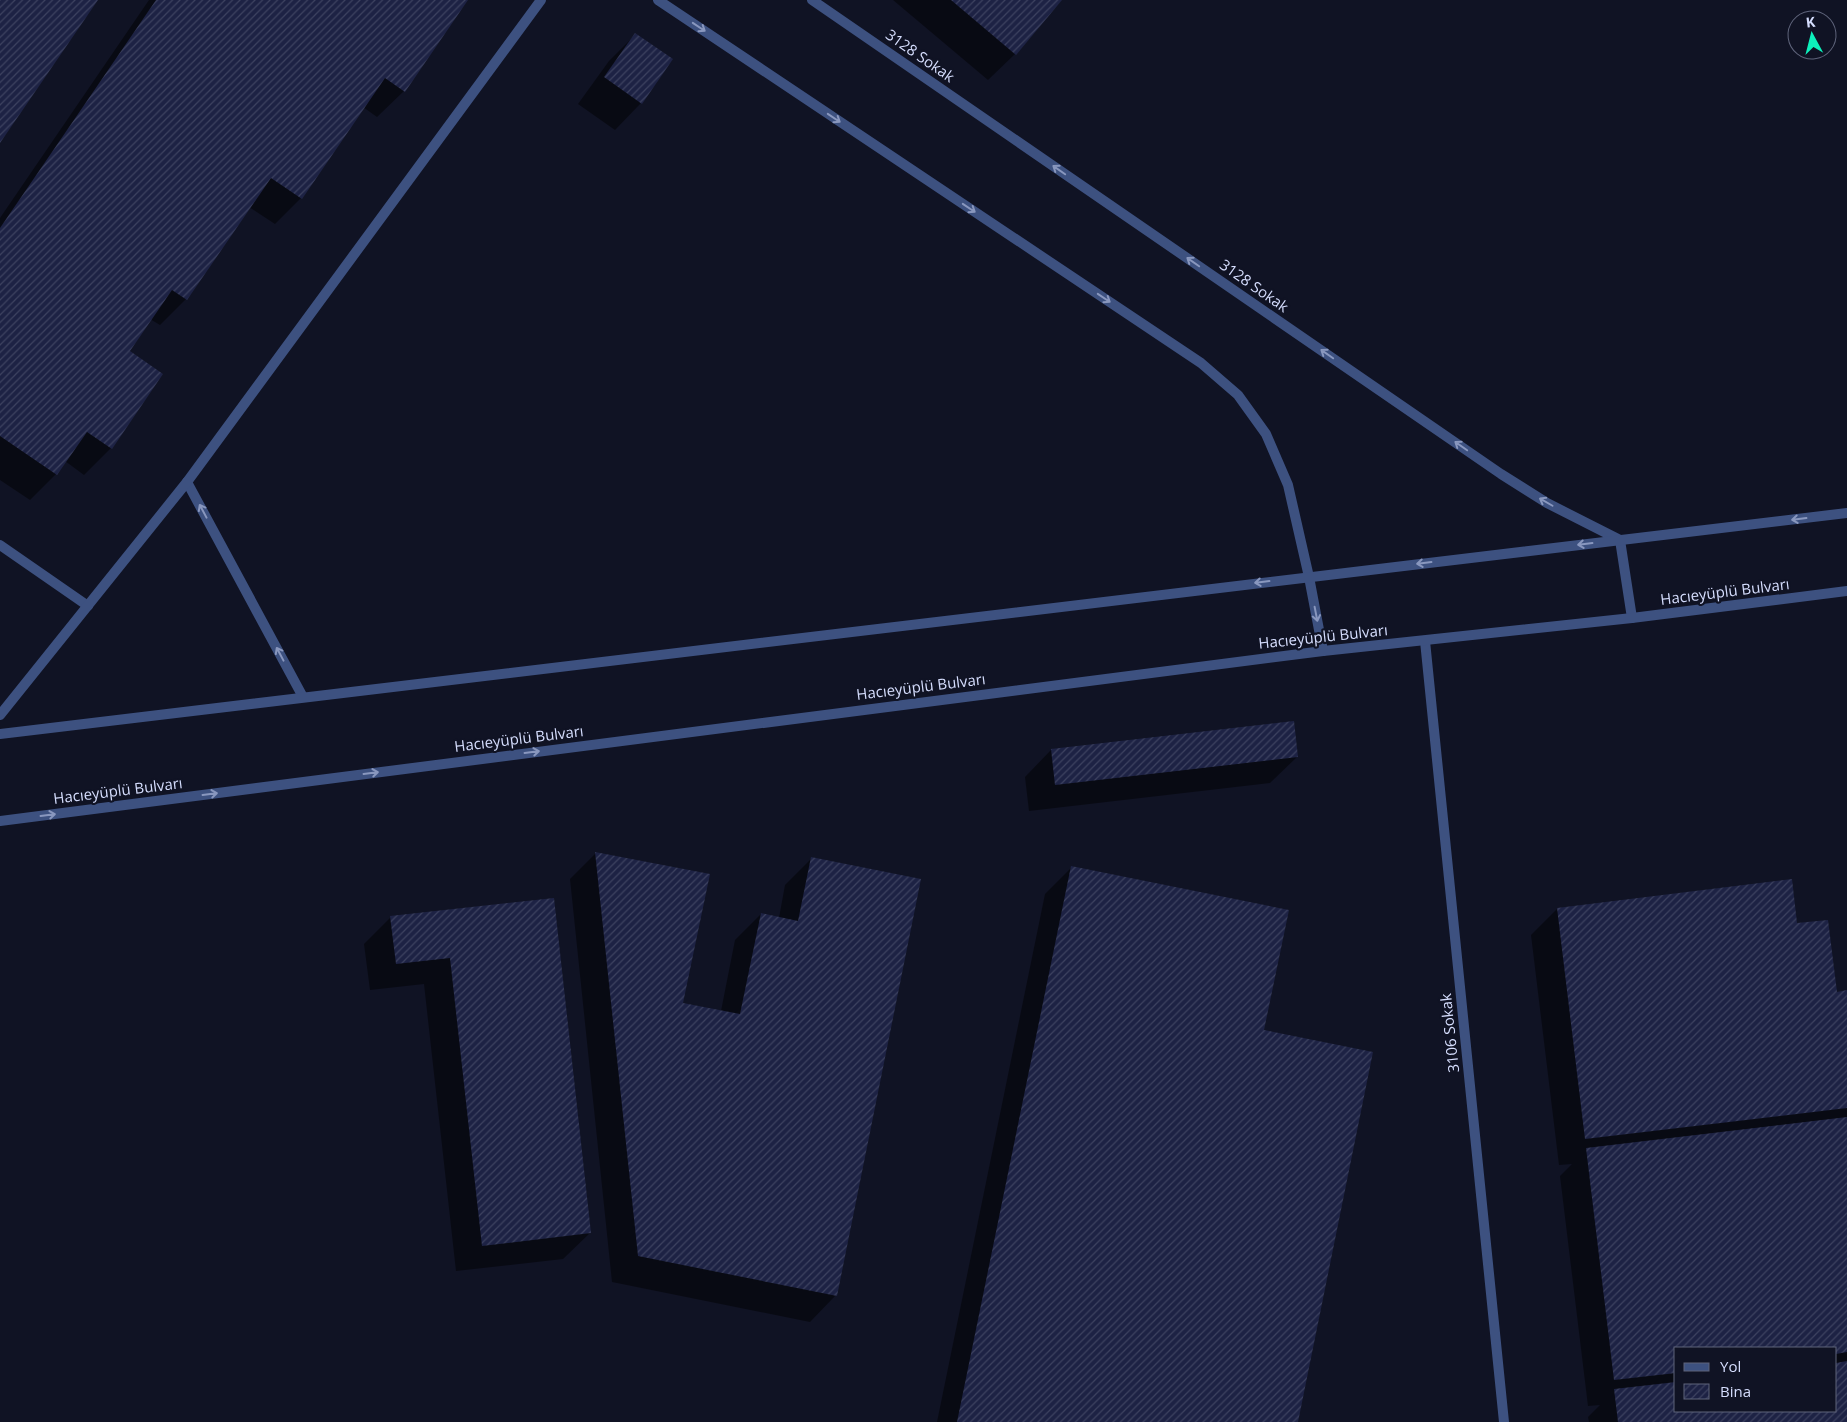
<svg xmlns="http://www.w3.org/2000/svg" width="1847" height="1422" viewBox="0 0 1847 1422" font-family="'Open Sans',sans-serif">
  <defs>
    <pattern id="building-hatch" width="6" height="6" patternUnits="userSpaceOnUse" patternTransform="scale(1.25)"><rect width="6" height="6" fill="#1d2244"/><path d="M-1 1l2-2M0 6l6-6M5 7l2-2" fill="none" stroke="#3d4260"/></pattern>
  </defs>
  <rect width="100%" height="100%" fill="#101324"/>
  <g fill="#0007" fill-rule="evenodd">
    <polygon points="149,0 466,0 404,91 377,117 363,107 301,198 275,224 249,207 186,299 160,325 150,319 128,352 161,374 111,448 84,475 65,461 56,474 30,500 0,480 0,218"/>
    <polygon points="893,0 1061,0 1015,54 988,80"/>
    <polygon points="635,35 672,60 641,103 615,130 578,104 609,61"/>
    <polygon points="1051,750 1297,757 1270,783 1029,811 1025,777"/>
    <polygon points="596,853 682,1004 721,1011 735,940 761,914 779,918 785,885 812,858 836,1295 810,1322 612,1282 570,879"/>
    <polygon points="1072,867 1263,1031 1296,1422 937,1422 1045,894"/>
    <polygon points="553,899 590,1233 563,1259 456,1271 424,984 370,990 364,944 391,917"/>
    <path d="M 1557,909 L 1796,925 L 1836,993 L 1847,992 L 1847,1422 L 1589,1422 L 1588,1417 L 1600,1405 L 1588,1406 L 1560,1176 L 1572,1164 L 1559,1165 L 1531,935 ZM 1676,1348 L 1836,1348 L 1836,1411 L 1676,1411 Z"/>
  </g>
  <g fill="url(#building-hatch)">
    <polygon points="0,0 98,0 0,143"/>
    <polygon points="156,0 468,0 405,92 385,78 302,199 271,178 187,300 172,290 130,351 163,374 112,449 87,432 57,475 0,436 0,228"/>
    <polygon points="951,0 1062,0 1016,55"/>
    <polygon points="635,33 673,59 642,104 604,77"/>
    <polygon points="1294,721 1298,757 1055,785 1051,749"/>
    <polygon points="595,852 710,874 683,1003 740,1014 761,913 798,921 811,857 921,879 837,1296 638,1256"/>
    <polygon points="1071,866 1289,910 1264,1030 1373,1052 1298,1422 957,1422"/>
    <polygon points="1792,879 1797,923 1828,920 1837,992 1847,990 1847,1108 1585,1139 1557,908"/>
    <polygon points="554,898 591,1233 482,1246 450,958 396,964 390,916"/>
    <polygon points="1847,1117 1847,1352 1836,1354 1836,1348 1676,1348 1676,1373 1614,1380 1586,1148"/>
    <polygon points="1847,1361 1847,1422 1618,1422 1614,1389 1676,1382 1676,1411 1836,1411 1836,1363"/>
  </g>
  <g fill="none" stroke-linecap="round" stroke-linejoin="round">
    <g stroke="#3d5180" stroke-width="10">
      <polyline points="187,482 303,697"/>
      <polyline points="0,545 88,606"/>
      <polyline points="1425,641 1504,1422"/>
      <polyline points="0,715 187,482 541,0"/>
    </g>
    <g stroke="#3d5180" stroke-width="10">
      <polyline points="658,0 1201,363 1238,395 1266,434 1288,485 1309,577 1323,651"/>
      <polyline points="812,0 1501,474 1547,503 1620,540 1632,618"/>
      <polyline points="0,734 1847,513"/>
      <polyline points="0,821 1323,651 1632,618 1847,591"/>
    </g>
  </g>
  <defs><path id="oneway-shaft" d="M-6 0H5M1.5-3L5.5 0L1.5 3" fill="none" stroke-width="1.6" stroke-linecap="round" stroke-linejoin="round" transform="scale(1.25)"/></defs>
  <g stroke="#8997be">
    <use href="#oneway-shaft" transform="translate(699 27) rotate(34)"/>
    <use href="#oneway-shaft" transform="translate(834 118) rotate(34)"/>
    <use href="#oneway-shaft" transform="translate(1059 170) rotate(-145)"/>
    <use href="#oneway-shaft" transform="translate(969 208) rotate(34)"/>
    <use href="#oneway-shaft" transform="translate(1193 262) rotate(-145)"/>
    <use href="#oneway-shaft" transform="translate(1104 298) rotate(34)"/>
    <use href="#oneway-shaft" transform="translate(1327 354) rotate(-145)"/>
    <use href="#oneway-shaft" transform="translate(1461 446) rotate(-145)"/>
    <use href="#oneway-shaft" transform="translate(1546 502) rotate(-150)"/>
    <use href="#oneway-shaft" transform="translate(203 511) rotate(-118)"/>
    <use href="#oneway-shaft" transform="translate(1799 519) rotate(173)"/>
    <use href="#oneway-shaft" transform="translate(1585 544) rotate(173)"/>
    <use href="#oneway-shaft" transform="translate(1424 563) rotate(173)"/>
    <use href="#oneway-shaft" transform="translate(1262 582) rotate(173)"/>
    <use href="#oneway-shaft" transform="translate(1316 614) rotate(79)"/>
    <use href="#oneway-shaft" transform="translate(280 654) rotate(-118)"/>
    <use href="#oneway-shaft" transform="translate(532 752) rotate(-7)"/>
    <use href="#oneway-shaft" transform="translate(371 773) rotate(-7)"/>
    <use href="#oneway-shaft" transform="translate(210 794) rotate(-7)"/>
    <use href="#oneway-shaft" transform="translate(48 815) rotate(-7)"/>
  </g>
  <g text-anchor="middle" stroke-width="4.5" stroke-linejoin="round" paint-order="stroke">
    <g font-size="15" fill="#d5ddfd" stroke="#101324">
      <text transform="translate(920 56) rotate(35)" y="5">3128 Sokak</text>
      <text transform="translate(1254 286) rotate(35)" y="5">3128 Sokak</text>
      <text transform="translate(1725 592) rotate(-7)" y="5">Hacıeyüplü Bulvarı</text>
      <text transform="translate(1323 637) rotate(-6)" y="5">Hacıeyüplü Bulvarı</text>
      <text transform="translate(921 687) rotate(-7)" y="5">Hacıeyüplü Bulvarı</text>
      <text transform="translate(519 739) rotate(-7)" y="5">Hacıeyüplü Bulvarı</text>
      <text transform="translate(118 791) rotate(-7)" y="5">Hacıeyüplü Bulvarı</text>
      <text transform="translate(1450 1033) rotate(-96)" y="5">3106 Sokak</text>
    </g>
  </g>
  <rect x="1674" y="1347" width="162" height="65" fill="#101324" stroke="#5f647b"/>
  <rect x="1684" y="1363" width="25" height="8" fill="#3d5180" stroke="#5f647b"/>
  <text x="1720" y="1372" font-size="15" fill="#d5ddfd">Yol</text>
  <rect x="1684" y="1384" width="25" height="15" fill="url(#building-hatch)" stroke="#5f647b"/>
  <text x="1720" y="1397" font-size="15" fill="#d5ddfd">Bina</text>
  <g transform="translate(1812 35) rotate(353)"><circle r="24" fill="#101324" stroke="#5f647b"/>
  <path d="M0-4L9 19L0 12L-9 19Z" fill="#0df0bb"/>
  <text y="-8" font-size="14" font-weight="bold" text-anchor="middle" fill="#d5ddfd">K</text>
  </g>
</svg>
